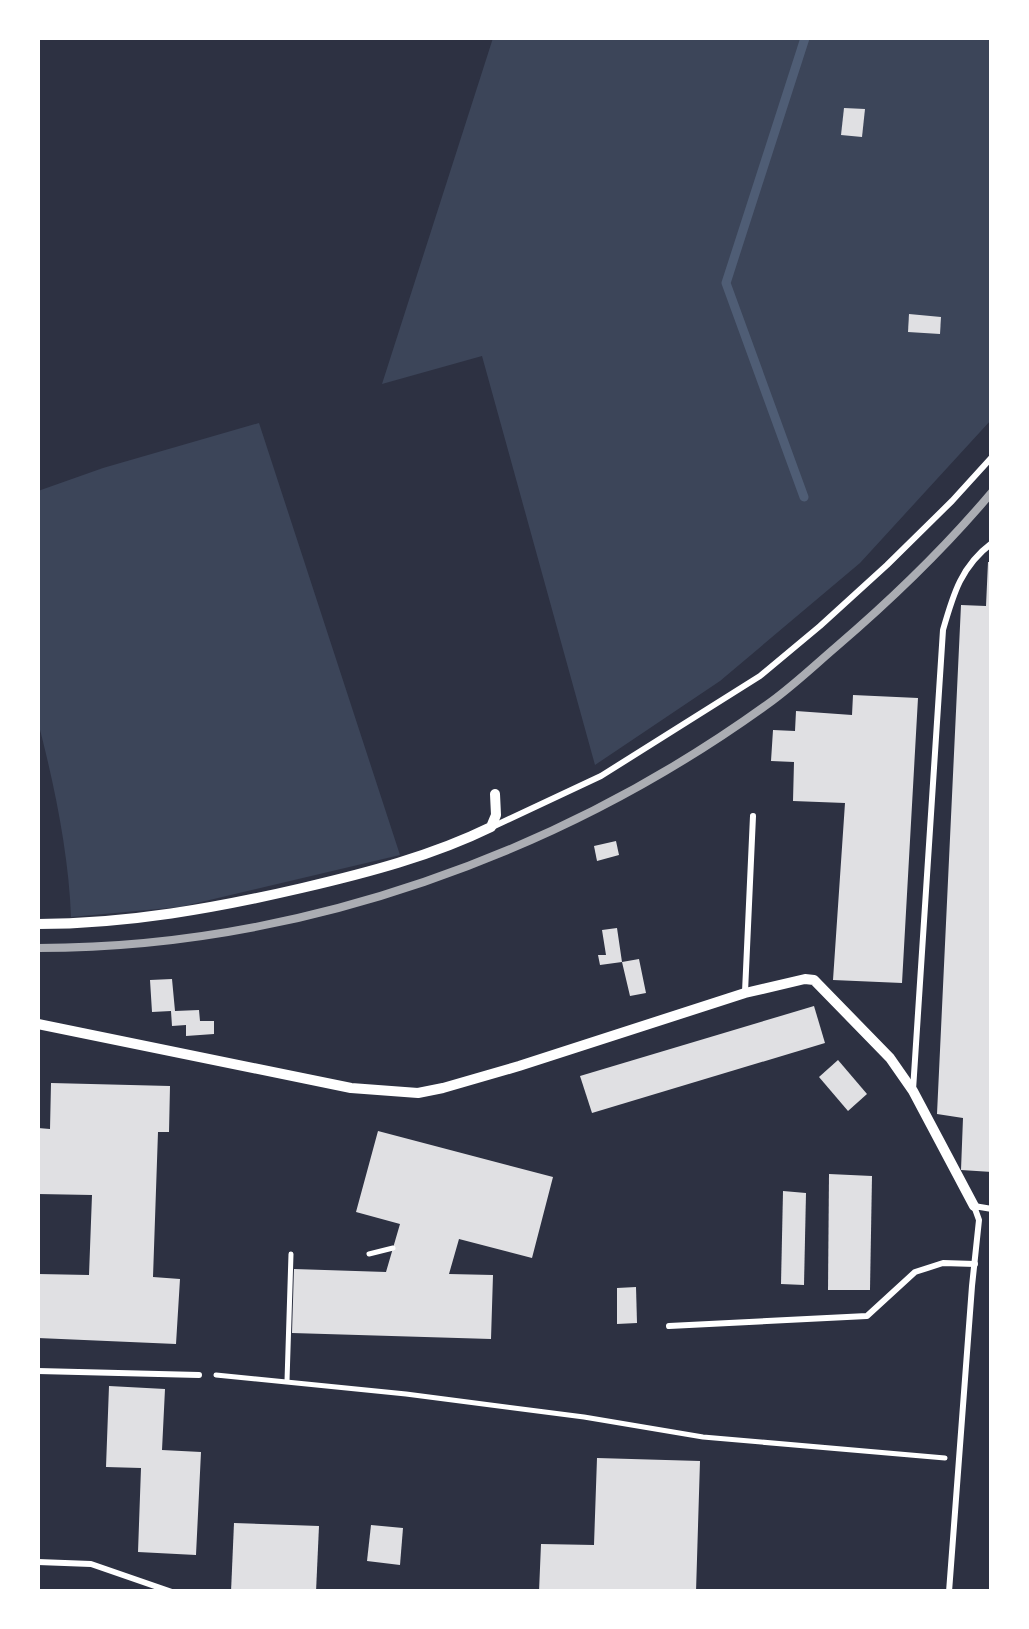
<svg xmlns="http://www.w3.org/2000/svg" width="1029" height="1629" viewBox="0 0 1029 1629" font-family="Barlow,sans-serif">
  <rect width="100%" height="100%" fill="#2d3142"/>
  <g fill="#3c4559">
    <polygon points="493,38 991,38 991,420 860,563 720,681 595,765 482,356 382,384"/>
    <path d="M 259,423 L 400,855 L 180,907 L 71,917 C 69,855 54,783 38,722 L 38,491 L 103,468 Z"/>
  </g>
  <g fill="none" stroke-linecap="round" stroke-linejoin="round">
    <polyline stroke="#4f5d75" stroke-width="9" points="804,497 726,283 805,38"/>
  </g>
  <g fill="#e0e0e3">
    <polygon points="844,108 865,109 862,137 841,135"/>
    <polygon points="909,314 941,317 940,334 908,332"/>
    <polygon points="988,562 992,562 992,1172 961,1170 963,1118 937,1114 961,605 986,606"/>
    <polygon points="853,695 918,698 902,983 833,980 845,803 793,801 794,762 771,761 773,730 795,731 796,711 852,715"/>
    <polygon points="616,841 619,855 597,861 594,846"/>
    <polygon points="617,928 622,962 639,959 646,993 630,996 622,962 600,965 598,955 606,955 602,930"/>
    <polygon points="172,979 175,1011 199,1010 200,1021 214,1021 214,1034 186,1036 186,1025 172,1026 171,1011 152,1012 150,980"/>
    <polygon points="814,1006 825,1043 592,1113 580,1076"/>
    <polygon points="838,1060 867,1094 848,1111 819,1077"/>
    <polygon points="51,1083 170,1086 169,1132 158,1132 153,1277 180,1279 176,1344 38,1338 38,1274 89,1275 92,1195 38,1194 38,1128 50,1129"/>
    <polygon points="378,1131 553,1177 532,1258 459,1239 449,1274 493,1275 491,1339 292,1333 294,1269 386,1272 400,1224 356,1212"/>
    <polygon points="829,1174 872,1176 870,1290 828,1290"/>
    <polygon points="783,1191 806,1193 804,1285 781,1284"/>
    <polygon points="636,1287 637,1323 617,1324 617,1288"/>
    <polygon points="109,1386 165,1389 162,1450 201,1452 196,1555 138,1552 141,1468 106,1467"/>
    <polygon points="597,1458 700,1461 696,1592 539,1592 541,1544 594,1545"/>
    <polygon points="234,1523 319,1526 316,1592 231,1592"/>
    <polygon points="371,1525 403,1528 400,1565 367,1561"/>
  </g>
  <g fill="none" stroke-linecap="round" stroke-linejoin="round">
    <g stroke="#fff" stroke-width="5">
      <polyline points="369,1254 393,1248"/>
      <polyline points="216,1375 406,1394 584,1417 703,1437 945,1458"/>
      <polyline points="287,1381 291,1254"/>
    </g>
    <g stroke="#fff" stroke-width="6">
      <polyline points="490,828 601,776 760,676 820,626 887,565 952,501 992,457"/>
      <polyline points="745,992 753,816"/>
      <path d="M 913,1090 L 943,630 C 953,595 961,566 992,543"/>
      <polyline points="669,1326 867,1316 915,1272 943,1263 975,1264"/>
      <polyline points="38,1371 199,1375"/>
      <polyline points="38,1562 91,1564 172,1592"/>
      <polyline points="949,1592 972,1286 979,1220 974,1206 992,1209"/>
    </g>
    <g stroke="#fff" stroke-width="10">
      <path d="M 38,924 C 127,924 216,908 302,888 C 366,873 432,856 491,827 L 496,815 L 495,794"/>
      <polyline points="38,1024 351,1088 418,1093 443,1088 519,1066 745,993 805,979 814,980 890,1058 913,1091 974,1206"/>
    </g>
    <path stroke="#abadb3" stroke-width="8" d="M 38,948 C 299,948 562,854 772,701 C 795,684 815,665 836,647 C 892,599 944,549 992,492"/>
  </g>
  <rect width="1029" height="1629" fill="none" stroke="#ffffff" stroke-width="80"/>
</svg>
